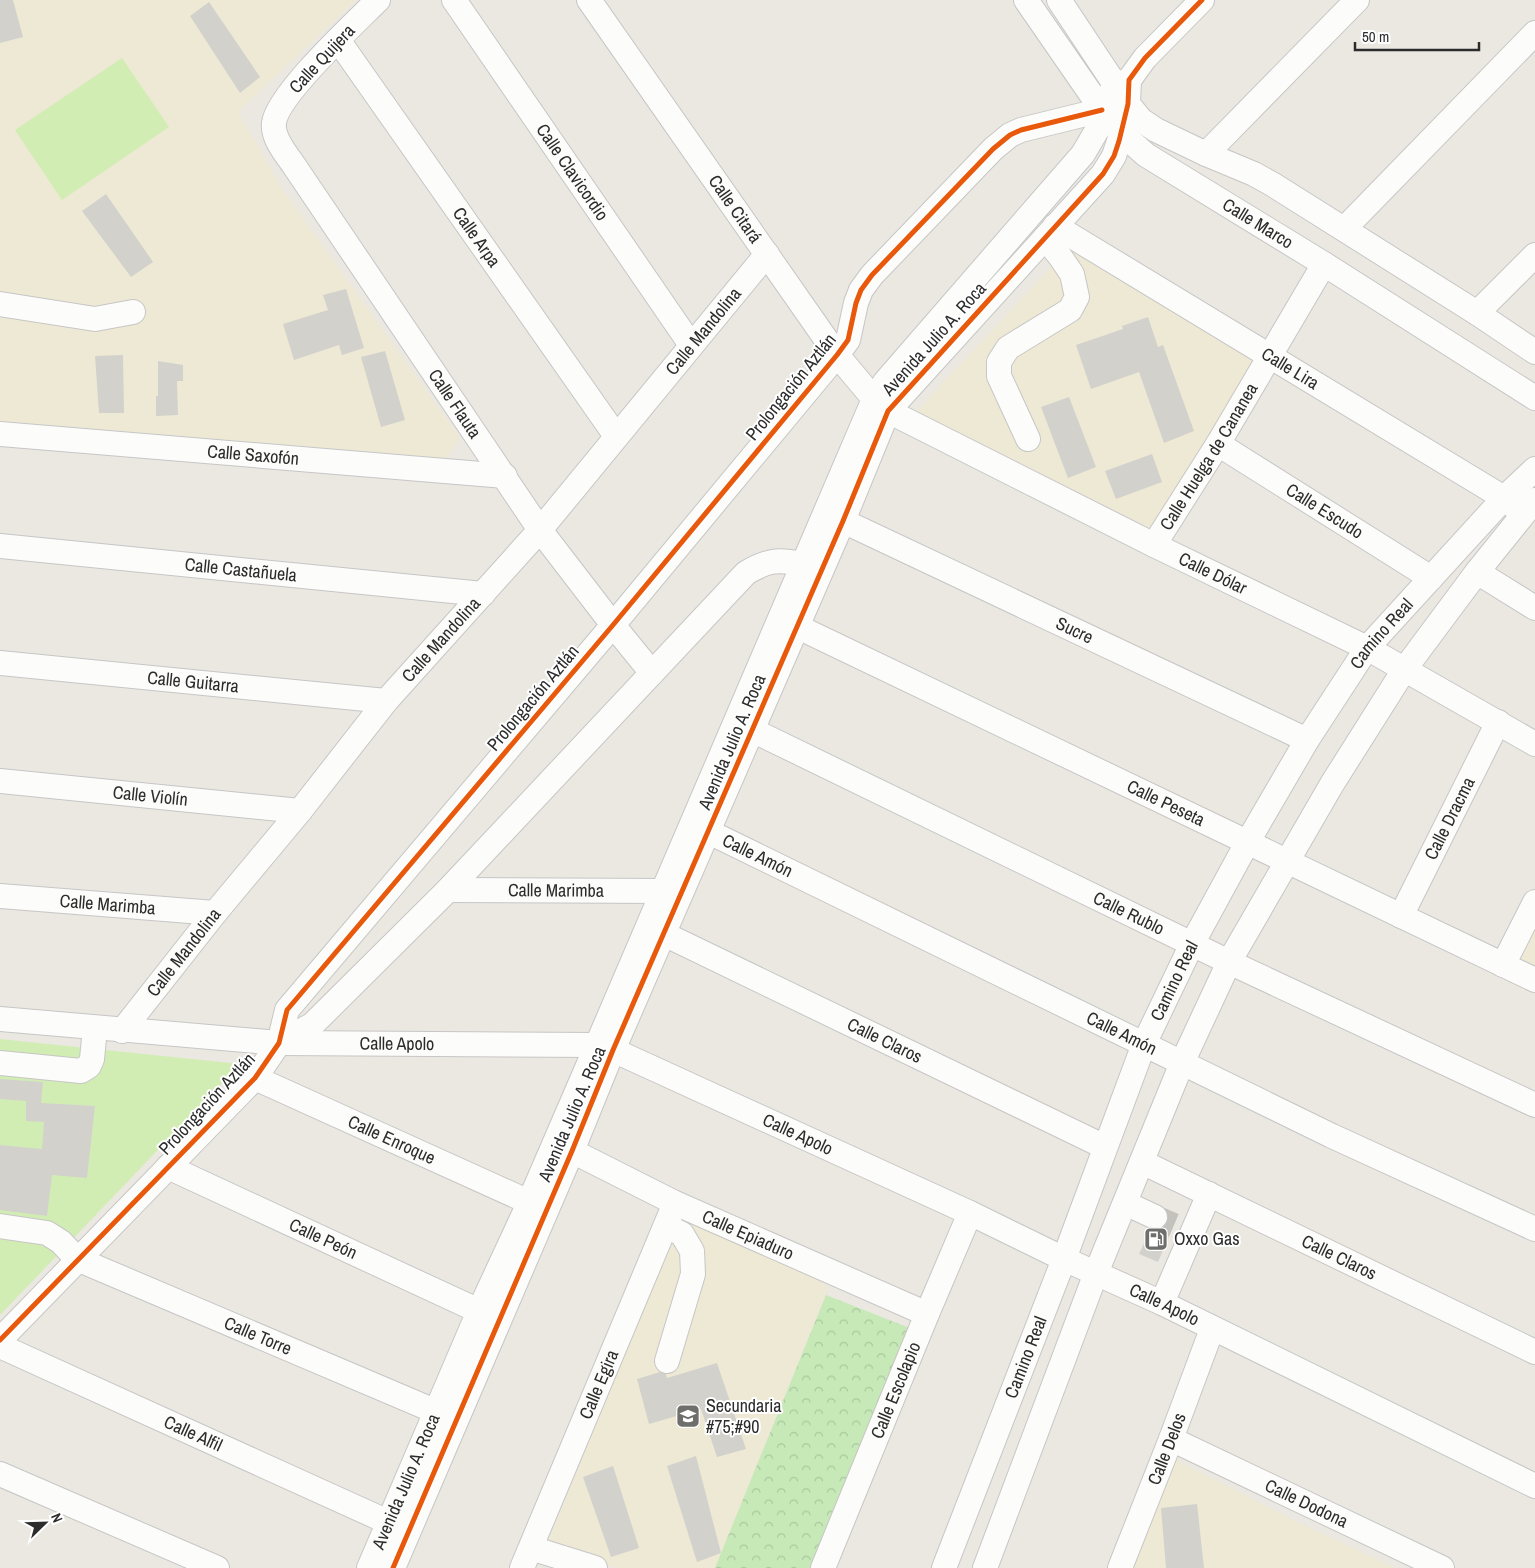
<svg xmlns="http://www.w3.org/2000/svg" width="1535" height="1568" viewBox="0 0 1535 1568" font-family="'Archivo Narrow',sans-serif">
  <defs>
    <pattern id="park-crowns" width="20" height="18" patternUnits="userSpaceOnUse" patternTransform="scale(1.25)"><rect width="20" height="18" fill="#c6e9b7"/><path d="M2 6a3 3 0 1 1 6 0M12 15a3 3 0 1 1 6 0" fill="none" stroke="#aac89e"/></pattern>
  </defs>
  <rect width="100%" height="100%" fill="#eae8e1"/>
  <g fill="#eee9d5">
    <polygon points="0,0 356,0 238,112 285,193 460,438 441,466 190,437 0,424"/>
    <polygon points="1068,249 1257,363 1153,529 913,415"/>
    <polygon points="1535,925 1535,971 1516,963"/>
    <polygon points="685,1207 829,1287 715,1568 617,1568 547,1545"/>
    <polygon points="1170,1457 1297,1522 1396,1568 1127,1568"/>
  </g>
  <polygon fill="url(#park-crowns)" points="826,1295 912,1329 813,1568 715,1568"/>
  <g fill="#d2edb4">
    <polygon points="122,58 169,127 62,200 15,130"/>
    <polygon points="0,1039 240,1064 0,1315"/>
  </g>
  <g fill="#d2d1cc">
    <polygon points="0,0 13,0 23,37 0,43"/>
    <polygon points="209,2 260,77 240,93 190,16"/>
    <polygon points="106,194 153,262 131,277 82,211"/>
    <polygon points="346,289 364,348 342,355 339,345 294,360 283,324 328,310 323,295"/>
    <polygon points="1148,317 1158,347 1163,345 1194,431 1164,443 1139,372 1091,389 1076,345 1123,329 1122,326"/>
    <polygon points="385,351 405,420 381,427 361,357"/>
    <polygon points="123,355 124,413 99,413 95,356"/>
    <polygon points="158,361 183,365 183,381 177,381 178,415 156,416 156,396 158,396"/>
    <polygon points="1069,397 1096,467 1068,478 1041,407"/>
    <polygon points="1152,454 1162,482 1116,499 1105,471"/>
    <polygon points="0,1079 43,1082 41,1103 95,1106 87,1178 52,1175 47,1216 0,1210 0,1145 42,1149 44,1122 26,1121 26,1101 0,1099"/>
    <polygon points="1167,1211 1178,1215 1158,1262 1139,1254 1150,1230 1157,1231 1163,1228 1167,1223 1169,1216"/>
    <polygon points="717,1363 746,1449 717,1457 701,1409 649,1424 637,1379 660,1372 666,1374 667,1378"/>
    <polygon points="696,1456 721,1553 697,1562 667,1466"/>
    <polygon points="613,1466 639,1548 611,1557 583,1477"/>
    <polygon points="1197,1504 1204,1568 1166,1568 1161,1508"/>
  </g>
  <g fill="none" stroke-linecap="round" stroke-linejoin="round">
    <polyline stroke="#c4c2bd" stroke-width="24" stroke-dasharray="24 12" stroke-linecap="butt" points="1155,1217 1174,1225"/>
    <g stroke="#c7c6c6" stroke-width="26">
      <g id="minor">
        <path id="s1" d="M 378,0 C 356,22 277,95 274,123 C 272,137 285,153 293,164 L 540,530 L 613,625 L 652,673"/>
        <path id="s2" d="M 454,0 L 691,345"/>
        <path id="s3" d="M 589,0 L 837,355 L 874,399 L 888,411 L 1154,545 L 1367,648 L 1535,744"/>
        <path id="s4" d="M 1026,0 L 1102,110 L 1120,132 L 1146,155 L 1324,264 L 1535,398"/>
        <polyline points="1059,0 1128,104 1141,120 1156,130 1206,154 1254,174 1272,184 1477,313 1535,352"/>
        <path id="s5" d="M 338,40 L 616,436"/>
        <polyline points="1206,154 1357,0"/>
        <path id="s6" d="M 1055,226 L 1504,498 L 1516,508"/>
        <polyline points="1344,229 1535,33"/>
        <polyline points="0,304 95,319 133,312"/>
        <polyline points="1477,313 1535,255"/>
        <path id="s7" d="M 0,434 L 505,476"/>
        <polyline points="1028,439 999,376 999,362 1008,348 1070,310 1077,297 1072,274 1059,255 1045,238"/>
        <path id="s8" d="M 1218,444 L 1431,578"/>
        <path id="s9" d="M 843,521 L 1307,740"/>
        <path id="s10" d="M 1154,545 L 1218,444 L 1324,264"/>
        <path id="s11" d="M 0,546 L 483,594"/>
        <polyline points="1477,572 1535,608"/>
        <path id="s12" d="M 796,626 L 1535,980"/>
        <path id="s13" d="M 0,663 L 386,701"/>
        <path id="s14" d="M 752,730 L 1229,962 L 1535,1105"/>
        <path id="s15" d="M 0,781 L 300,811"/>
        <path id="s16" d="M 709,832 L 1332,1136 L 1535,1229"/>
        <path id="s17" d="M 448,890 L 664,891"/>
        <path id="s18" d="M 0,896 L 215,913"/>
        <path id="s19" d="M 1401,916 L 1498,722"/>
        <path id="s20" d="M 664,934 L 1105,1147"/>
        <polyline points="1503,965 1535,902"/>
        <path id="s21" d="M 0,1019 L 279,1043 L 597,1045 L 613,1050 L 970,1213 L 1064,1259 L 1162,1303 L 1535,1486"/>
        <path id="s22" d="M 122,1031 L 215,913 L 300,811 L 386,701 L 540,530 L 767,254"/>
        <path d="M 281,1041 L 312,1025 L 448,890 L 746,573 C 768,560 778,559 802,564"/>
        <polyline points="0,1063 81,1071 89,1066 92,1059 95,1028"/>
        <path id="s23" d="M 255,1078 L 529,1202"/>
        <path id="s24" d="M 572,1151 L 675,1203 L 927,1314"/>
        <path id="s25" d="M 1142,1162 L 1535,1352"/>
        <path id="s26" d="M 168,1167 L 479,1311"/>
        <polyline points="1125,1203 1155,1217"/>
        <path id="s27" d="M 0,1226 L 47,1233 L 61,1242 L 77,1259 L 437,1412"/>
        <polyline points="666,1226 682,1234 692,1251 693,1274 667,1361"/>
        <polyline points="1162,1303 1209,1194"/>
        <polyline points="0,1340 255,1078 279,1043 287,1010 613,625 837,355 848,340 856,303 861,290 872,275 993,149 1010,135 1021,130 1102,110"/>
        <path id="s28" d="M 0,1346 L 388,1522"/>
        <path id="s29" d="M 1171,1439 L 1442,1568"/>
        <polyline points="0,1474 217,1568"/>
        <polyline points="531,1548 595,1568"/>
        <path id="s30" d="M 369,1568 L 479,1311 L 524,1214 L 597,1045 L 874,399 L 885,382 L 1083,154 L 1097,130 L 1102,110 L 1108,97 L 1115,85 L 1129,80"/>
        <polyline points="393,1568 572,1151 613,1050 843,521 888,411 1103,174 1114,156 1119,141 1128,104 1129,80 1145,58 1202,0"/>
        <path id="s31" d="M 522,1568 L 675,1203"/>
        <path id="s32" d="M 823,1568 L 927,1314 L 970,1213"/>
        <path id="s33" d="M 944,1568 L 1064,1259 L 1144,1044 L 1192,944 L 1247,843 L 1307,740 L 1367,648 L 1504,498 L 1535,469"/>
        <polyline points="985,1568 1096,1273 1182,1063 1229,962 1332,784 1404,670 1477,572 1535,500"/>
        <path id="s34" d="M 1120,1568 L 1171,1439 L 1212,1329"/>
      </g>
    </g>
    <use href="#minor" stroke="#fcfcfa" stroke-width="24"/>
    <g stroke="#fff" stroke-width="8">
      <g id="cycleway">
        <polyline points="0,1340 255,1078 279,1043 287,1010 613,625 837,355 848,340 856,303 861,290 872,275 993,149 1010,135 1021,130 1102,110"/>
        <polyline points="393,1568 572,1151 613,1050 843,521 888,411 1103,174 1114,156 1119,141 1128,104 1129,80 1145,58 1202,0"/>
      </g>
    </g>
    <use href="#cycleway" stroke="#e8590c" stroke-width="5"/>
  </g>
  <defs>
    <g id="fuel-square" transform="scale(1.25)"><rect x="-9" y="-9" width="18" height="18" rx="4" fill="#6e6e6b" stroke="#fff"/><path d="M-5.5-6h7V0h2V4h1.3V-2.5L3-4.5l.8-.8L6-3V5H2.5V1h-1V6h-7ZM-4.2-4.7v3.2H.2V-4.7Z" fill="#fff"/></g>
    <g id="school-square" transform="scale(1.25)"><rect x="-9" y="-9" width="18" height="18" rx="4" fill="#6e6e6b" stroke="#fff"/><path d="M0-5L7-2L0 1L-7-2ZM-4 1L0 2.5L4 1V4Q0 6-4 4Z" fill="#fff"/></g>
  </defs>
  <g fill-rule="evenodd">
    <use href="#fuel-square" x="1156" y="1239"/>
    <use href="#school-square" x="688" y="1416"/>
  </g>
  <g text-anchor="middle" stroke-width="4" stroke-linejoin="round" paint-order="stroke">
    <g font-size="18" fill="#2c2c2c" stroke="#fff">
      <text transform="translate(322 59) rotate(-47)" y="6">Calle Quijera</text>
      <text dy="6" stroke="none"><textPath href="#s2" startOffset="209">Calle Clavicordio</textPath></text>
      <text dy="6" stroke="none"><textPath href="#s3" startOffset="255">Calle Citará</textPath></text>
      <text dy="6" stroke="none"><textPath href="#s4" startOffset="328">Calle Marco</textPath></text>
      <text dy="6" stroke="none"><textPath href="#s5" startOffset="241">Calle Arpa</textPath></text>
      <text dy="6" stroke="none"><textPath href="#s22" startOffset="910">Calle Mandolina</textPath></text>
      <text transform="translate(934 339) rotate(-48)" y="6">Avenida Julio A. Roca</text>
      <text dy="6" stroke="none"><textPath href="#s6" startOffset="275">Calle Lira</textPath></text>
      <text transform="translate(791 387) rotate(-51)" y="6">Prolongación Aztlán</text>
      <text dy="6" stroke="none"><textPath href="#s1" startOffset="498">Calle Flauta</textPath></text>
      <text dy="6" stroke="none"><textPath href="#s7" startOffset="254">Calle Saxofón</textPath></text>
      <text dy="6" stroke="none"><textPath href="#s10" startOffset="104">Calle Huelga de Cananea</textPath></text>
      <text dy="6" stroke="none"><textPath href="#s8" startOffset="126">Calle Escudo</textPath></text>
      <text dy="6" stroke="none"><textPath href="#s11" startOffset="242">Calle Castañuela</textPath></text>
      <text dy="6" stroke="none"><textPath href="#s3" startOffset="872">Calle Dólar</textPath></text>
      <text dy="6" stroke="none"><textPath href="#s9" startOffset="256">Sucre</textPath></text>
      <text dy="6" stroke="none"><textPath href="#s33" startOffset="1036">Camino Real</textPath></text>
      <text dy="6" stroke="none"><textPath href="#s22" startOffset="505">Calle Mandolina</textPath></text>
      <text dy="6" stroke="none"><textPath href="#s13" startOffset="194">Calle Guitarra</textPath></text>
      <text transform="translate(533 698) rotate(-50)" y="6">Prolongación Aztlán</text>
      <text transform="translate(732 742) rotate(-67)" y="6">Avenida Julio A. Roca</text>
      <text dy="6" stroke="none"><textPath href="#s15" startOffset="151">Calle Violín</textPath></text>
      <text dy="6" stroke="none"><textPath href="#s12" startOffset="410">Calle Peseta</textPath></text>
      <text dy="6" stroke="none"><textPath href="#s19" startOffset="109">Calle Dracma</textPath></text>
      <text dy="6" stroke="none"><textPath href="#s16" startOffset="54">Calle Amón</textPath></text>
      <text dy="6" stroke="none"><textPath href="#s17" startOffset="108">Calle Marimba</textPath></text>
      <text dy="6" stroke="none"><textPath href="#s18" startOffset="108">Calle Marimba</textPath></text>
      <text dy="6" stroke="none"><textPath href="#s14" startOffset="419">Calle Rublo</textPath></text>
      <text dy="6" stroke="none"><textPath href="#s22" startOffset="100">Calle Mandolina</textPath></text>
      <text dy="6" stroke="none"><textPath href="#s33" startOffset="631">Camino Real</textPath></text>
      <text dy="6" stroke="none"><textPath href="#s16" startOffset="459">Calle Amón</textPath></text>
      <text dy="6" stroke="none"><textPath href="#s20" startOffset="245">Calle Claros</textPath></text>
      <text dy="6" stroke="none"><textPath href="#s21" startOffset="398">Calle Apolo</textPath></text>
      <text transform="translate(207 1104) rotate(-47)" y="6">Prolongación Aztlán</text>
      <text transform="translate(572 1114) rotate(-67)" y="6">Avenida Julio A. Roca</text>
      <text dy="6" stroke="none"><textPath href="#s21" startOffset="818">Calle Apolo</textPath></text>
      <text dy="6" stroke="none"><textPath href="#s23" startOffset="150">Calle Enroque</textPath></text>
      <text dy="6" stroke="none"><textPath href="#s24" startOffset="195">Calle Epiaduro</textPath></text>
      <text dy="6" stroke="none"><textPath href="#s26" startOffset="171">Calle Peón</textPath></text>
      <text dy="6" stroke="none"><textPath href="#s25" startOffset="219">Calle Claros</textPath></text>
      <text dy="6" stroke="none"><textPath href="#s21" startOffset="1222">Calle Apolo</textPath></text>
      <text dy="6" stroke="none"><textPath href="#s27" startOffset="284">Calle Torre</textPath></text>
      <text dy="6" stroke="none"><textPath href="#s33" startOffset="226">Camino Real</textPath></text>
      <text dy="6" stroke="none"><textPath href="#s31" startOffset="199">Calle Egira</textPath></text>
      <text dy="6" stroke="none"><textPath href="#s32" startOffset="192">Calle Escolapio</textPath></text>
      <text dy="6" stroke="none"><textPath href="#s28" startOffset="212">Calle Alfil</textPath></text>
      <text dy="6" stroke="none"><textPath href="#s34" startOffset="128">Calle Delos</textPath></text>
      <text dy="6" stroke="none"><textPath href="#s30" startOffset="94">Avenida Julio A. Roca</textPath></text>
      <text dy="6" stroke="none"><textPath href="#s29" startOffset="150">Calle Dodona</textPath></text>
    </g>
    <g font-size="18" fill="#2c2c2c" stroke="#fff" text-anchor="start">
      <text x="1174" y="1245">Oxxo Gas</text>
      <text x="706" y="1412">Secundaria<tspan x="706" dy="21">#75;#90</tspan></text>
    </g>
  </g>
  <g transform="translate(45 1523) rotate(67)" stroke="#ffffff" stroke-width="4" paint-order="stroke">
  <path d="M0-4L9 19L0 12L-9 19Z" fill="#2c2c2c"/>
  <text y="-8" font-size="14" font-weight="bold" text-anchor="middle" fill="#2c2c2c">N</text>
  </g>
  <path d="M1355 42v8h124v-8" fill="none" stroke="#2c2c2c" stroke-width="2.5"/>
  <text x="1362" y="42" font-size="15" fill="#2c2c2c" stroke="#ffffff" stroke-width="4" paint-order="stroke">50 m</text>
</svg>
